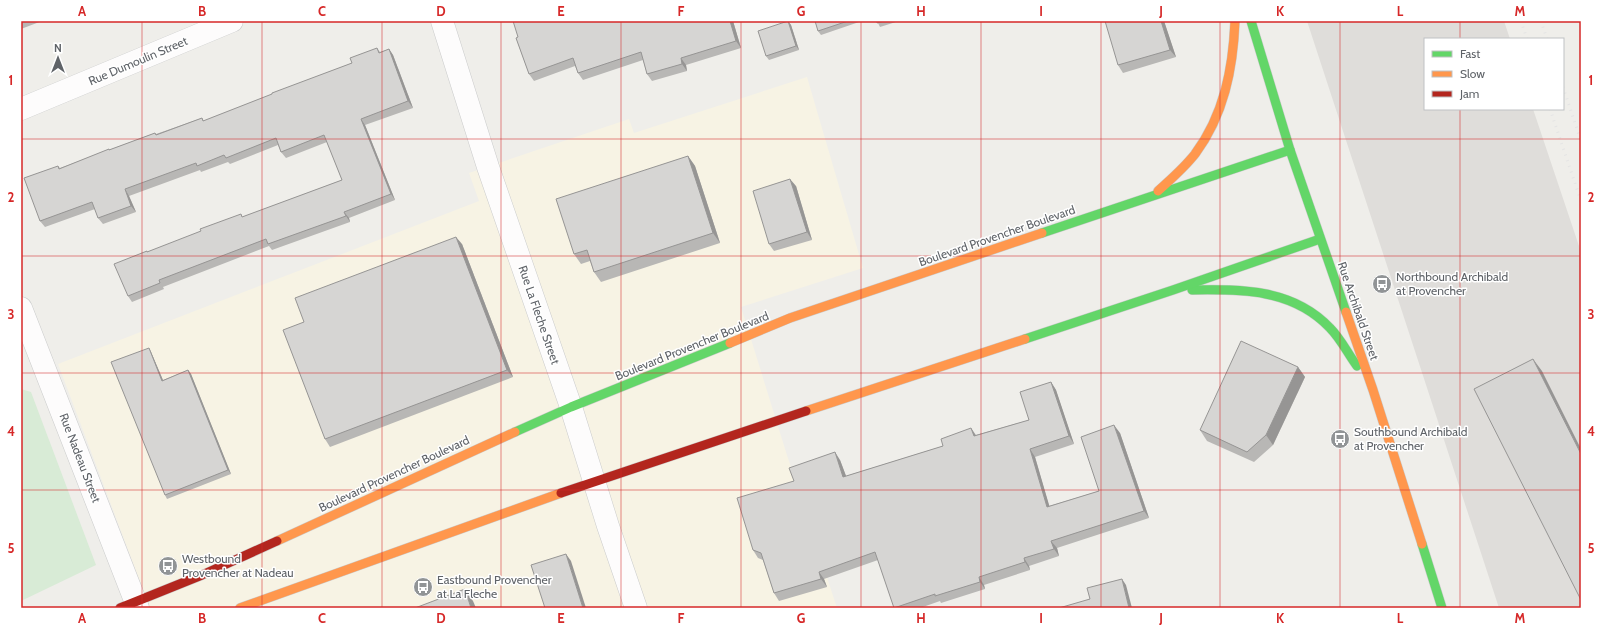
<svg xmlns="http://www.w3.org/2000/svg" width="1602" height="629" viewBox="0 0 1602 629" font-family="Cabin,sans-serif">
  <rect width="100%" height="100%" fill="#efeeea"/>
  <polygon fill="#f7f3e4" points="807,77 863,268 741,307 786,452 837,608 150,608 58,364 479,201 469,173 629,119 634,133"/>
  <polygon fill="#dfddda" points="1307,21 1504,21 1510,39 1425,39 1425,109 1533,109 1581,252 1581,608 1499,608"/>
  <polygon fill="#d8ebd6" points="21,389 31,392 96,565 21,601"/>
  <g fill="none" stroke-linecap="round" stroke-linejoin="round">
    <g stroke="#cbcccc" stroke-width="23">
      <g id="street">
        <polyline points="442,21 488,167 571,407 608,526 636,608"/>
        <polyline points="21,109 232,21"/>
        <polyline points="21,308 138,608"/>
      </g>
    </g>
    <g stroke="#cacacb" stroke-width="10">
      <g id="fast">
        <polyline points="1251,21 1290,150 1346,312"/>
        <polyline points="1042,233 1290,150"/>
        <path d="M 1192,290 C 1242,289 1293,289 1330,328 C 1341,339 1348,354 1357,366"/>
        <polyline points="1025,339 1173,290 1320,239"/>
        <polyline points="515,432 571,407 730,343"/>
        <polyline points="1422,544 1442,608"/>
      </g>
    </g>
    <g stroke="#cacacb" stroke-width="10">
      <g id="slow">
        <path d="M 1158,191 C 1171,179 1184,168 1195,154 C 1224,115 1233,69 1235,21"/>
        <polyline points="1346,312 1373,390 1422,544"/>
        <polyline points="730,343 790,318 1042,233"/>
        <polyline points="806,411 1025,339"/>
        <polyline points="277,541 515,432"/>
        <polyline points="240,608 561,493"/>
      </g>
    </g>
    <g stroke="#cacacb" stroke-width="10">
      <g id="jam">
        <polyline points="561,493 806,411"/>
        <polyline points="120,608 202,575 277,541"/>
      </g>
    </g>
    <use href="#street" stroke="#fdfcfc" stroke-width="22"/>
    <use href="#fast" stroke="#63d668" stroke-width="9"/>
    <use href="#slow" stroke="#ff974d" stroke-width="9"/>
    <use href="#jam" stroke="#b3261e" stroke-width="9"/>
    <g stroke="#e4e4e4" stroke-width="3" stroke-dasharray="1 5" stroke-linecap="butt">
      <polyline points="1521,21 1527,39"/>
      <polyline points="1541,21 1547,39"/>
      <polyline points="1563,87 1581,141"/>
      <polyline points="1550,109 1581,201"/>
    </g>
  </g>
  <g fill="#b8b7b5">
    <polygon points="21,21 42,21 21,29"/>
    <polygon points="733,21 741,48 686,65 687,71 652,81 647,74 643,60 583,80 578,73 575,66 534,81 529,74 516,38"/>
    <polygon points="788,21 791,25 799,50 769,60 766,56"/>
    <polygon points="815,21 862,21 821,35 818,31"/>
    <polygon points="877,21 899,21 880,27"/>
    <polygon points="1164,21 1176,57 1123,73 1118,65"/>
    <polygon points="377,48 380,52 389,49 393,55 413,108 365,125 395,200 349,218 350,222 272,250 269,246 163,287 164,289 132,302 128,296 148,252 342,180 327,142 286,158 281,152 278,145 230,164 228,162 201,172 200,170 129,196 136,212 103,224 98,218 95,209 45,227 40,221 58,166 60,168 155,133 156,134 202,118 204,121 352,63"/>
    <polygon points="688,156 695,166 720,243 601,282 594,272 590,261 581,264 574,254"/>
    <polygon points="796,186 812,240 774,251 769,244"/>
    <polygon points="462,244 513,377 330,447 325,439 304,322"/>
    <polygon points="149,348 151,352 163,380 188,370 191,374 231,474 167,499 165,495"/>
    <polygon points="1298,367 1305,377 1273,445 1254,462 1207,441 1200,430"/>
    <polygon points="1051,382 1056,390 1074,444 1035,457 1049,506 1099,491 1120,433 1149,518 1057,548 1059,556 1029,566 1030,570 984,585 985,589 941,603 940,601 920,608 895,608 878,560 824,579 827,587 779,601 774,593 763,560 758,558 753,550 794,481 840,460 846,476 943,446 971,428 976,435 1029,420"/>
  </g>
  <g fill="#969594">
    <polygon points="730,21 733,21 741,48 736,41"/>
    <polygon points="788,21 791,25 799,50 796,46"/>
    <polygon points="1161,21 1164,21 1176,57 1170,50"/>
    <polygon points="389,49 393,55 413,108 408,101"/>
    <polygon points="681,58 686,65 687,71 682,64"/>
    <polygon points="361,119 365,125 395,200 391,194"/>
    <polygon points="688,156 695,166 720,243 713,233"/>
    <polygon points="790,179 796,186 812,240 807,232"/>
    <polygon points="125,189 129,196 136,212 131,206"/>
    <polygon points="344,212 349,218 350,222 346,216"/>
    <polygon points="456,237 462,244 513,377 507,370"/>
    <polygon points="149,348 151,352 165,385 162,381"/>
    <polygon points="1533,359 1542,371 1581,449 1581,454"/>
    <polygon points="1298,367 1305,377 1273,445 1266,435"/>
    <polygon points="188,370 191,374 231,474 228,470"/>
    <polygon points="1051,382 1056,390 1074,444 1069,436"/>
    <polygon points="1114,425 1120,433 1149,518 1144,511"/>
    <polygon points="971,428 976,436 974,436"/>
    <polygon points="1030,449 1035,457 1052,515 1047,507"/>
    <polygon points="835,452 840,460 849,484 843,477"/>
    <polygon points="1051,541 1057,548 1059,556 1054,549"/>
    <polygon points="566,554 571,561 586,608 583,608"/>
    <polygon points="1024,558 1029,566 1030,570 1025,562"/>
    <polygon points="819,572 824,579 827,587 821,579"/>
    <polygon points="979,577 984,585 985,589 980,582"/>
    <polygon points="1122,579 1126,585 1132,608 1129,608"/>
    <polygon points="465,589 473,601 476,608 471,608"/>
  </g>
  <g fill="#d6d5d3" stroke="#969594">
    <polygon points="513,21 730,21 736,41 681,58 682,64 647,74 641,52 578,73 573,58 529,74 516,38 518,37"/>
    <polygon points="788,21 796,46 766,56 758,31"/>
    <polygon points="815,21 848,21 818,31"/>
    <polygon points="877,21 884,21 877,23"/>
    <polygon points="1105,21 1161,21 1170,50 1118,65"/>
    <polygon points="377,48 379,53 389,49 408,101 361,119 391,194 344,212 346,216 268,244 266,239 159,280 160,283 128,296 114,264 147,251 147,252 201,231 200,229 241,214 242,217 342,180 324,135 281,152 276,138 226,158 224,155 197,166 196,163 125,189 131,206 98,218 92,202 40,221 24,178 58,166 59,169 109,149 109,150 155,133 156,135 202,118 203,121 272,94 272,93 352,63 350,58"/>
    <polygon points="688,156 713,233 594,272 587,250 574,254 556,199"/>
    <polygon points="790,179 807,232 769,244 753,191"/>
    <polygon points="456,237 507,370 325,439 283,330 304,322 295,298"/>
    <polygon points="1241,341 1298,367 1266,435 1247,452 1200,430"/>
    <polygon points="149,348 162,381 188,370 228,470 165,495 111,362"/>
    <polygon points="1533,359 1581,454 1581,600 1474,389"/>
    <polygon points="1051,382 1069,436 1030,449 1047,507 1099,491 1081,437 1114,425 1144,511 1051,541 1054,549 1024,558 1025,562 979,577 980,582 935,596 935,594 894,608 875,552 819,572 821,579 774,593 761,553 753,550 737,498 794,481 789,468 835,452 843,477 943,446 941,439 971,428 974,436 1029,420 1020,392"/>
    <polygon points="566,554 583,608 545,608 531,565"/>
    <polygon points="1122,579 1129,608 1059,608 1090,599 1087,588"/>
    <polygon points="465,589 471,608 415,608"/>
  </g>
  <path fill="none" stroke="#d62828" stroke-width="1" stroke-opacity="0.55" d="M 142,21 L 142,608M 262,21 L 262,608M 382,21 L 382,608M 501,21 L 501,608M 621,21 L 621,608M 741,21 L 741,608M 861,21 L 861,608M 981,21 L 981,608M 1101,21 L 1101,608M 1220,21 L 1220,608M 1340,21 L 1340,608M 1460,21 L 1460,39M 1460,109 L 1460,608M 21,139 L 1581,139M 21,256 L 1581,256M 21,373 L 1581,373M 21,490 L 1581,490"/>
  <defs>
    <g id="bus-disc" transform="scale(1)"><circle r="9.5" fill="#919496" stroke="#fff"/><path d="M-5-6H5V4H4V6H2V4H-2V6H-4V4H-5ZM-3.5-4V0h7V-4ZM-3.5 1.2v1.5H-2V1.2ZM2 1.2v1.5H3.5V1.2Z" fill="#fff"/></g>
  </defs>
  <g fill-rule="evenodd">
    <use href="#bus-disc" x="1382" y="284"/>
    <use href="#bus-disc" x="1340" y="439"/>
    <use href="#bus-disc" x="168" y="566"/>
    <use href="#bus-disc" x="423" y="587"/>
  </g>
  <g text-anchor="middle" stroke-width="3" stroke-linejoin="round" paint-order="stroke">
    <g font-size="12" fill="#5f6368" stroke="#fff">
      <text transform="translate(138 61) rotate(-23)" y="4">Rue Dumoulin Street</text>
      <text transform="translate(997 236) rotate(-19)" y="4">Boulevard Provencher Boulevard</text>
      <text transform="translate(1358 311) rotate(71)" y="4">Rue Archibald Street</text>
      <text transform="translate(539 315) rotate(71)" y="4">Rue La Fleche Street</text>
      <text transform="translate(692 346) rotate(-22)" y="4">Boulevard Provencher Boulevard</text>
      <text transform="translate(80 458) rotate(69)" y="4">Rue Nadeau Street</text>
      <text transform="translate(394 474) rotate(-25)" y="4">Boulevard Provencher Boulevard</text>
    </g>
    <g font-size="12" fill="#5f6368" stroke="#fff" text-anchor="start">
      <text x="1396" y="281">Northbound Archibald<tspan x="1396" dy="14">at Provencher</tspan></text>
      <text x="1354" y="436">Southbound Archibald<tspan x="1354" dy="14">at Provencher</tspan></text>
      <text x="182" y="563">Westbound<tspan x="182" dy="14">Provencher at Nadeau</tspan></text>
      <text x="437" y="584">Eastbound Provencher<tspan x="437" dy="14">at La Fleche</tspan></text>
    </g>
  </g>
  <rect width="1602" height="629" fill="none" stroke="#ffffff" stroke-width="44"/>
  <rect x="1424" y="38" width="140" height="72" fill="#ffffff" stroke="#bfc1c3"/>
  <rect x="1432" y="51" width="20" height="6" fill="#63d668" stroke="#bfc1c3"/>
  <text x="1460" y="58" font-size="12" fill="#5f6368">Fast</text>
  <rect x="1432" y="71" width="20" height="6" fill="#ff974d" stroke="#bfc1c3"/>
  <text x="1460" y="78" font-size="12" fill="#5f6368">Slow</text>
  <rect x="1432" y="91" width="20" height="6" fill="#b3261e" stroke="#bfc1c3"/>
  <text x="1460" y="98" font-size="12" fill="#5f6368">Jam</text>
  <g transform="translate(58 58)" stroke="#ffffff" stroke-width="3" paint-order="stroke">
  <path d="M0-3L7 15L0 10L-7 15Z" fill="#5f6368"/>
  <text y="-6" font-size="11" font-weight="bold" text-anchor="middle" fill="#5f6368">N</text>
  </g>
  <rect x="22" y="22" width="1558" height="585" fill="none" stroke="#d62828" stroke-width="1.5"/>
  <g font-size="13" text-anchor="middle" font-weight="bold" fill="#d62828">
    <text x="82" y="16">A</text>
    <text x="202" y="16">B</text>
    <text x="322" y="16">C</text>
    <text x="441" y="16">D</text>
    <text x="561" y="16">E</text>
    <text x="681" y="16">F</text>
    <text x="801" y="16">G</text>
    <text x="921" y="16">H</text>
    <text x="1041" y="16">I</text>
    <text x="1161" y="16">J</text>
    <text x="1280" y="16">K</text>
    <text x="1400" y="16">L</text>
    <text x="1520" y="16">M</text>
    <text x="11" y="85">1</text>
    <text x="1591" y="85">1</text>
    <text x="11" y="202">2</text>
    <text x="1591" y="202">2</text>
    <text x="11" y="319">3</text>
    <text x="1591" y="319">3</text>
    <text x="11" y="436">4</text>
    <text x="1591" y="436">4</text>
    <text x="11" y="553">5</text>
    <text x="1591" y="553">5</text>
    <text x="82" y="623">A</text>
    <text x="202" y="623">B</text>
    <text x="322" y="623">C</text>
    <text x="441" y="623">D</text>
    <text x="561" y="623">E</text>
    <text x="681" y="623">F</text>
    <text x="801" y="623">G</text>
    <text x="921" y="623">H</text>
    <text x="1041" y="623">I</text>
    <text x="1161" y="623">J</text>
    <text x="1280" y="623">K</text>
    <text x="1400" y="623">L</text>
    <text x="1520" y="623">M</text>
  </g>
</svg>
